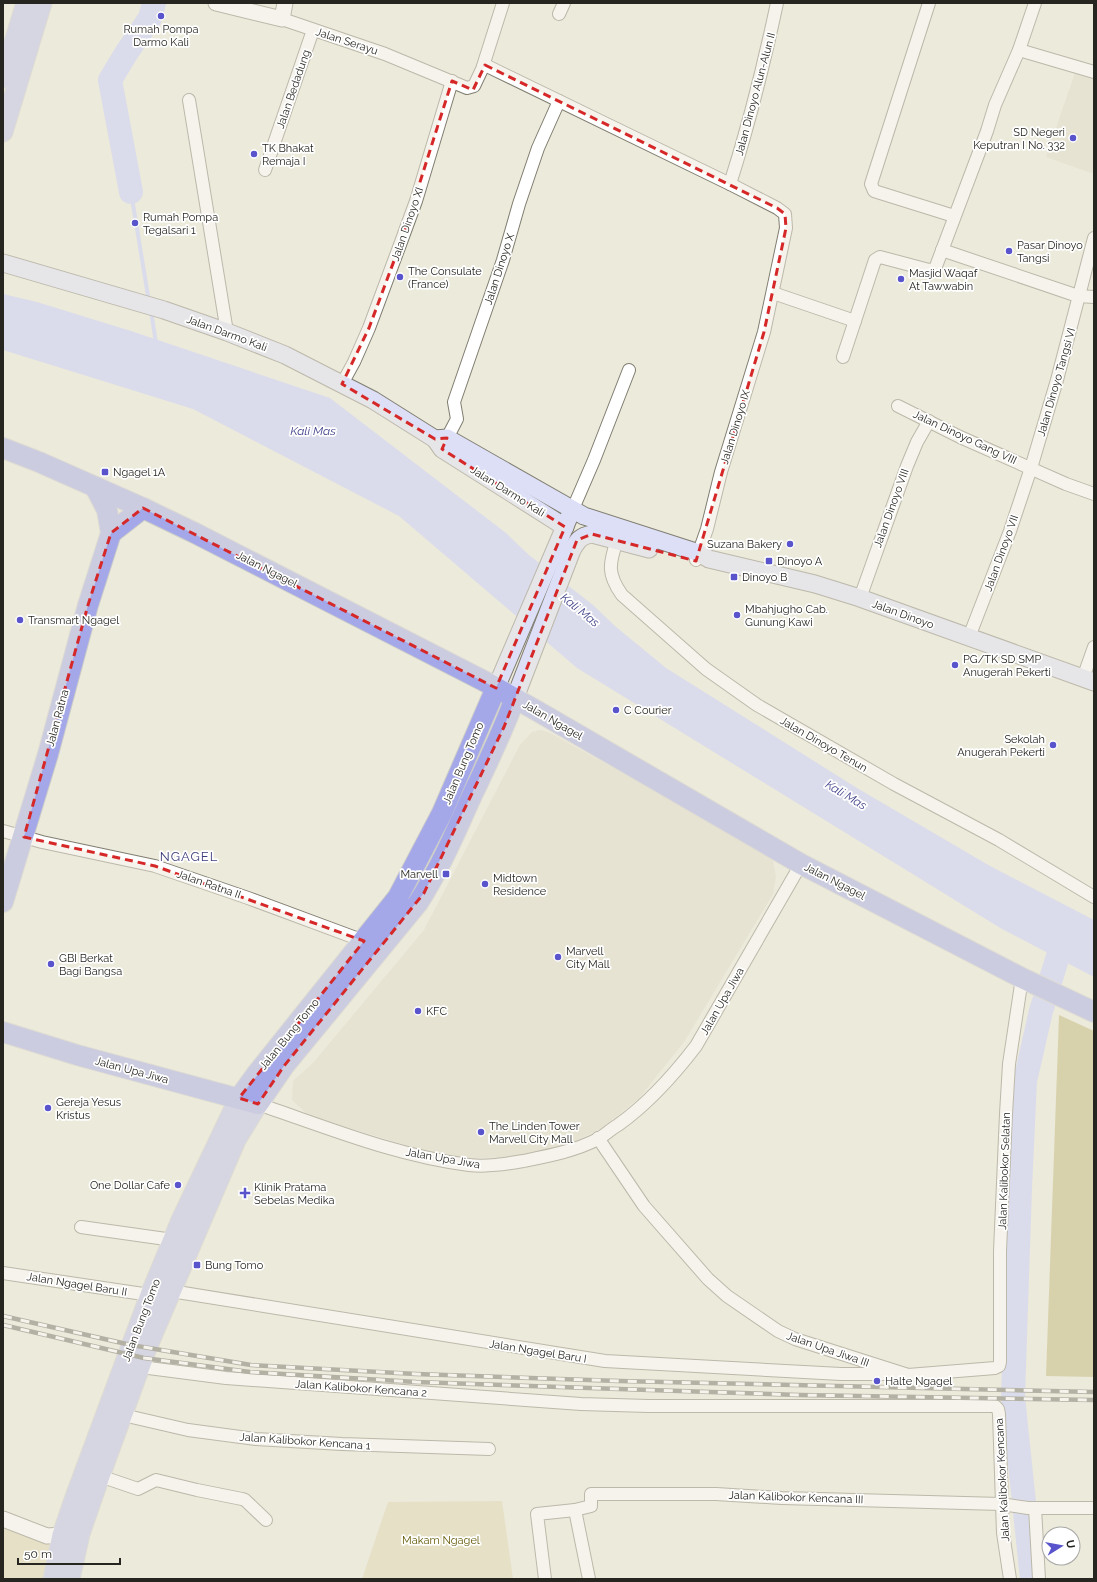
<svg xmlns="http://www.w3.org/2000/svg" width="1097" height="1582" viewBox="0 0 1097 1582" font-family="Raleway,sans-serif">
  <rect width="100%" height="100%" fill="#eceadb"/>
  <g fill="#dedbc7">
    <polygon points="1076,70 1094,75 1094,174 1046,157"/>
    <polygon points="541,730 550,733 763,851 773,861 776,877 773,894 684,1042 640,1097 604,1127 562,1148 517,1157 474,1158 436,1154 309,1116 292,1100 293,1081 313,1063 424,930 520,745 532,732"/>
  </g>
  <g fill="#dbd5ae">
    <polygon points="502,1501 513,1579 362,1579 388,1502"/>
    <polygon points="3,1525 57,1545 47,1579 3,1579"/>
  </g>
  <polygon fill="#bfb674" points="1059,1015 1094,1031 1094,1377 1046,1376"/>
  <polygon fill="#c6ccfe" points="3,294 37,302 131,331 330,398 506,533 529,555 593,605 615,626 666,668 857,788 990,866 1094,920 1094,977 1002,929 577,668 399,516 193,409 3,350"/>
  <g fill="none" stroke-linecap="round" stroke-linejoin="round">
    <g stroke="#c6ccfe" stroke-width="4">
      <polyline points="131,192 149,302"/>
      <polyline points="151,311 156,343"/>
    </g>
    <g stroke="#c6ccfe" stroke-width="24">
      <polyline points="131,192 110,80 127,52 150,18 154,3"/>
      <polyline points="1032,1579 1013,1397 1020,1188 1025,1081 1041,1011 1067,927"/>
    </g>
    <g stroke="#807e71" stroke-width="14">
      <g id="minor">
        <polyline points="929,3 871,184 874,191 954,216"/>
        <polyline points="559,14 564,3"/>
        <polyline points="282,19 385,54 467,88 474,86 483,67 487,66 730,184 777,208 785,214 786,228 764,332 721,472 707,529 696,560"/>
        <polyline points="1019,50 1094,72"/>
        <polyline points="483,66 503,3"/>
        <polyline points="189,100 227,332"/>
        <polyline points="265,170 313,30"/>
        <path d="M 730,184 C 749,124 764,64 777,3"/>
        <polyline points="942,250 1078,296 1094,297"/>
        <polyline points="773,293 855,321"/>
        <polyline points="843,357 875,260 880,257 929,270 935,269 987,131 995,105 1019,50 1035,3"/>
        <polyline points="342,384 354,362 369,328 401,242 416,201 452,81"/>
        <polyline points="898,406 960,437 1066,484 1094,494"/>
        <polyline points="444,444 457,419 454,402 503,260 519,204 538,148 559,101"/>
        <polyline points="572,511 594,460 629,370"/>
        <path d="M 617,540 C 609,564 607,574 622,595 L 706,669 L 757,705 L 894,784 L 999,840 L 1094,897"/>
        <polyline points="860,598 907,466 917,442 929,421"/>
        <polyline points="969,637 1010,531 1031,468 1057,380 1094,238"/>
        <polyline points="1083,678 1094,647"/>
        <polyline points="3,831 42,842 155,866 248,898 364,941"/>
        <path d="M 258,1104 C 326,1127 396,1156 469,1165 C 487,1167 505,1164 523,1161 C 548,1156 575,1151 598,1139 C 605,1135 611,1129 618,1125 C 649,1103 673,1076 696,1046 L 801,864"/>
        <polyline points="598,1138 644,1206 708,1279 727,1296 778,1331 795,1339 908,1375 995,1368 999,1366 1000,1362 1000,1251 1006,1114 1009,1064 1022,978"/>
        <polyline points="81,1227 173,1240"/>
        <polyline points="3,1273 150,1295"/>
        <polyline points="171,1291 605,1361 841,1374 891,1374"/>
        <polyline points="141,1367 226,1378 581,1404 648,1406 995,1406 998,1409 999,1414 1003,1533 1010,1579"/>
        <polyline points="123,1415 188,1430 256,1439 342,1444 489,1449"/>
        <polyline points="100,1476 138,1489 156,1480 197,1490 242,1499 245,1500 266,1520"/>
        <polyline points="1035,1508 1039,1579"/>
        <polyline points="575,1510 589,1579"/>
        <polyline points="545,1579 537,1514 575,1510 591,1506 591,1494 716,1494 782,1498 1001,1504 1028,1508 1094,1508"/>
      </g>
    </g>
    <g stroke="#807e71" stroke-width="17">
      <g id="tertiary">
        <polyline points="216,3 282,19 285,3"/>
        <polyline points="3,1519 47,1536 62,1535"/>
      </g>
    </g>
    <g stroke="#807e71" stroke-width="19">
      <g id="secondary">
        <polyline points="3,263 164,310 227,332 285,355 373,400 435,439 442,449 565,527"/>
        <polyline points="435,439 447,438 584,516 699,553 709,559 815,584 860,598 1094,682"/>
        <polyline points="496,688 569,517"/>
        <path d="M 515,698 L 572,550 C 577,541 580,536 592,534 L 649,549"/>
      </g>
    </g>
    <g stroke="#cbcbc9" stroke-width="21">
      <g id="primary">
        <polyline points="3,78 26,3"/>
        <polyline points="3,132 42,3"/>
        <polyline points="53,1579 62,1535 75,1497 150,1295 181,1220 239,1098"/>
        <polyline points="70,1579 80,1534 100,1476 147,1348 236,1140 258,1104"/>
      </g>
    </g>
    <g stroke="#cbcbc9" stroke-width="22">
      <g id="trunk">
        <polyline points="3,448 39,462 143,508 195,533 486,682 539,712 801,864 1022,978 1094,1012"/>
        <polyline points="111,533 143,508"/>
        <polyline points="3,902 48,754 88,605 111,533 107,510 95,487"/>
        <path d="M 3,1032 L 77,1055 L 258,1104 L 284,1066 L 418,903 C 438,872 454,836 469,802 C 485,768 502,734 515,698"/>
        <polyline points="239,1098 258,1072 398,897 442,813 496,688"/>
      </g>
    </g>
    <use href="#minor" stroke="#fff" stroke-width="12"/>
    <use href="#tertiary" stroke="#fff" stroke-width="15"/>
    <use href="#secondary" stroke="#dddff7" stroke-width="17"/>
    <use href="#primary" stroke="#bbbeee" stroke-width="19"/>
    <use href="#trunk" stroke="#a4a8e8" stroke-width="20"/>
    <g stroke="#6d6b63" stroke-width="4.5">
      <g id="rail">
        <polyline points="3,1316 131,1345 251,1365 416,1374 619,1381 1094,1392"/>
        <polyline points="3,1325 144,1358 250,1372 416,1382 619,1389 799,1395 1094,1400"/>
      </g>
    </g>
    <use href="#rail" stroke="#fff" stroke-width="3" stroke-dasharray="9" stroke-linecap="butt"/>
  </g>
  <path d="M0 0H1097V1582H0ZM 485,65 L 777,208 L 785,214 L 786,228 L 764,332 L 696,561 L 592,534 L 577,540 L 504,727 L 424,893 L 284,1066 L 258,1104 L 239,1098 L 364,941 L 155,866 L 24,837 L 88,605 L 111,533 L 143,508 L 496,688 L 565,527 L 442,449 L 447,438 L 435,439 L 342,384 L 369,328 L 401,242 L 452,81 L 473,90 Z" fill="#eceadb" fill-opacity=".55" fill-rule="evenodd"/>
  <path fill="none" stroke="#d62828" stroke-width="3" stroke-dasharray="8 5" stroke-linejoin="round" d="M 485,65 L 777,208 L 785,214 L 786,228 L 764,332 L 696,561 L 592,534 L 577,540 L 504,727 L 424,893 L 284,1066 L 258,1104 L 239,1098 L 364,941 L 155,866 L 24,837 L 88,605 L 111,533 L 143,508 L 496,688 L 565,527 L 442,449 L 447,438 L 435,439 L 342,384 L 369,328 L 401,242 L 452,81 L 473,90 Z"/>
  <g fill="#5954cc" stroke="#fff" stroke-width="1.5">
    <circle cx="161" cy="16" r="4"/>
    <circle cx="1073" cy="138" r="4"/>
    <circle cx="254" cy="154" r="4"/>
    <circle cx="135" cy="223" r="4"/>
    <circle cx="1009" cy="251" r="4"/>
    <circle cx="400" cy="277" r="4"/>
    <circle cx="901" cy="279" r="4"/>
    <rect x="101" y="468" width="8" height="8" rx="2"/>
    <circle cx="790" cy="544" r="4"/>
    <rect x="765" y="557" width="8" height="8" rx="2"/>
    <rect x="730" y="573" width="8" height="8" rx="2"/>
    <circle cx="737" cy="615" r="4"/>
    <circle cx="20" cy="620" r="4"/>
    <circle cx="955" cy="665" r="4"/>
    <circle cx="616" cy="710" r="4"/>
    <circle cx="1053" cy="745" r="4"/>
    <rect x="442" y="870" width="8" height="8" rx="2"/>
    <circle cx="485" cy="884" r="4"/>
    <circle cx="558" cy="957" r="4"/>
    <circle cx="51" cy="964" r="4"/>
    <circle cx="418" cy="1011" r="4"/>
    <circle cx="48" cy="1108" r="4"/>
    <circle cx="481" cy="1132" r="4"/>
    <circle cx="178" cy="1185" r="4"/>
    <path d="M243 1187h4v4h4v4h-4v4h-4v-4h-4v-4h4z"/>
    <rect x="193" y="1261" width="8" height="8" rx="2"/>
    <circle cx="877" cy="1381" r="4"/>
  </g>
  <g text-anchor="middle" stroke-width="3.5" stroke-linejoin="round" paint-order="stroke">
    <g font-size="11" fill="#262520" stroke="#fff" text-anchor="start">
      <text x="161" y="33" text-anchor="middle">Rumah Pompa<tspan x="161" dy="13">Darmo Kali</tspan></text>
      <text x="1065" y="136" text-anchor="end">SD Negeri<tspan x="1065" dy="13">Keputran I No. 332</tspan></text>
      <text x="262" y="152">TK Bhakat<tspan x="262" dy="13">Remaja I</tspan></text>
      <text x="143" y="221">Rumah Pompa<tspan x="143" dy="13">Tegalsari 1</tspan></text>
      <text x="1017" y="249">Pasar Dinoyo<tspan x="1017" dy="13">Tangsi</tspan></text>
      <text x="408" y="275">The Consulate<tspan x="408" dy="13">(France)</tspan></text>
      <text x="909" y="277">Masjid Waqaf<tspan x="909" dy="13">At Tawwabin</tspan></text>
      <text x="113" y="476">Ngagel 1A</text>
      <text x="782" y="548" text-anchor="end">Suzana Bakery</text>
      <text x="777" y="565">Dinoyo A</text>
      <text x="742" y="581">Dinoyo B</text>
      <text x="745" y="613">Mbahjugho Cab.<tspan x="745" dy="13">Gunung Kawi</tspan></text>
      <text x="28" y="624">Transmart Ngagel</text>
      <text x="963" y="663">PG/TK SD SMP<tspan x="963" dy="13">Anugerah Pekerti</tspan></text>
      <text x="624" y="714">C Courier</text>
      <text x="1045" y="743" text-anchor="end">Sekolah<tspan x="1045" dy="13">Anugerah Pekerti</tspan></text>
      <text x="438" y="878" text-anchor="end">Marvell</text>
      <text x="493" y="882">Midtown<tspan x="493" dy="13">Residence</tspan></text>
      <text x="566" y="955">Marvell<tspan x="566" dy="13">City Mall</tspan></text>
      <text x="59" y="962">GBI Berkat<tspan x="59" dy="13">Bagi Bangsa</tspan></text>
      <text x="426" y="1015">KFC</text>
      <text x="56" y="1106">Gereja Yesus<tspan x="56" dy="13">Kristus</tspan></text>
      <text x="489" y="1130">The Linden Tower<tspan x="489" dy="13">Marvell City Mall</tspan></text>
      <text x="170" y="1189" text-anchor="end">One Dollar Cafe</text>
      <text x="254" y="1191">Klinik Pratama<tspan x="254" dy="13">Sebelas Medika</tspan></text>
      <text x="205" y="1269">Bung Tomo</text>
      <text x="885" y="1385">Halte Ngagel</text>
    </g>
    <g font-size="11" fill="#262520" stroke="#fff">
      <text transform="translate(347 41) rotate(18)" y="4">Jalan Serayu</text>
      <text transform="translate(293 89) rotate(-71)" y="4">Jalan Bedadung</text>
      <text transform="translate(755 94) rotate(-75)" y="4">Jalan Dinoyo Alun-Alun II</text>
      <text transform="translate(407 224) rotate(-71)" y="4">Jalan Dinoyo XI</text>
      <text transform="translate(499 269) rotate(-72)" y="4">Jalan Dinoyo X</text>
      <text transform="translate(227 333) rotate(20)" y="4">Jalan Darmo Kali</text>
      <text transform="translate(1056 382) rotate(-74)" y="4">Jalan Dinoyo Tangsi VI</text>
      <text transform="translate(735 427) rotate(-73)" y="4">Jalan Dinoyo IX</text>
      <text transform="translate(965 437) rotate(25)" y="4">Jalan Dinoyo Gang VIII</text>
      <text transform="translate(508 491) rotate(32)" y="4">Jalan Darmo Kali</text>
      <text transform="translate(891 508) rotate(-70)" y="4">Jalan Dinoyo VIII</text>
      <text transform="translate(1001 553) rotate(-70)" y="4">Jalan Dinoyo VII</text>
      <text transform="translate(267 569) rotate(27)" y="4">Jalan Ngagel</text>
      <text transform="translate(903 614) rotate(20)" y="4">Jalan Dinoyo</text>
      <text transform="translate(57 718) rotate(-75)" y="4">Jalan Ratna</text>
      <text transform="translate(553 720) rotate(30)" y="4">Jalan Ngagel</text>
      <text transform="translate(824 744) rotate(30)" y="4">Jalan Dinoyo Tenun</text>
      <text transform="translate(463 763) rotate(-67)" y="4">Jalan Bung Tomo</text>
      <text transform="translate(835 881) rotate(27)" y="4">Jalan Ngagel</text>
      <text transform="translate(209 884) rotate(19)" y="4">Jalan Ratna II</text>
      <text transform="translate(722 1001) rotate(-60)" y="4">Jalan Upa Jiwa</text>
      <text transform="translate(289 1034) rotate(-51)" y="4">Jalan Bung Tomo</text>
      <text transform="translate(132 1070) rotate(15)" y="4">Jalan Upa Jiwa</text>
      <text transform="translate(443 1158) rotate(10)" y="4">Jalan Upa Jiwa</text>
      <text transform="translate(1004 1171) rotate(-88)" y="4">Jalan Kalibokor Selatan</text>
      <text transform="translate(77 1284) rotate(9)" y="4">Jalan Ngagel Baru II</text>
      <text transform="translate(141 1320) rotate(-69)" y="4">Jalan Bung Tomo</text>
      <text transform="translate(828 1349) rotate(19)" y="4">Jalan Upa Jiwa III</text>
      <text transform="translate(538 1351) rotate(9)" y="4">Jalan Ngagel Baru I</text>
      <text transform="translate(361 1388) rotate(4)" y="4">Jalan Kalibokor Kencana 2</text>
      <text transform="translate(305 1441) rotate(4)" y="4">Jalan Kalibokor Kencana 1</text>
      <text transform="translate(1002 1480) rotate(-93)" y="4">Jalan Kalibokor Kencana</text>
      <text transform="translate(796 1497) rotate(2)" y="4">Jalan Kalibokor Kencana III</text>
    </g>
    <g font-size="11" fill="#635906" stroke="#fff">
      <text x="441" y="1544">Makam Ngagel</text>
    </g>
    <g font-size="12" font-style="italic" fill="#43448c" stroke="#fff">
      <text x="313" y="435">Kali Mas</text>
      <text transform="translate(580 610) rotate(39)" y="4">Kali Mas</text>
      <text transform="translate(846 795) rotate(31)" y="4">Kali Mas</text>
    </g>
    <g font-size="13" letter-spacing="1" fill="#3c3d79" stroke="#fff">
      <text x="189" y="861">NGAGEL</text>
    </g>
  </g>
  <rect width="1097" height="1582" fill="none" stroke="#262520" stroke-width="8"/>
  <g transform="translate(1061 1546) rotate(79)"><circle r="19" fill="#ffffff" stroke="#a8a8a6"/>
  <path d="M0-3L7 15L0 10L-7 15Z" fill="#5954cc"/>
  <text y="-6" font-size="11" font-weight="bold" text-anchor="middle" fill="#262520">U</text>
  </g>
  <path d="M18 1558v6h102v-6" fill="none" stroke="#262520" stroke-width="2"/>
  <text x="24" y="1558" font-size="12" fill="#262520" stroke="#ffffff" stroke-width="3" paint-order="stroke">50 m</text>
</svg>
